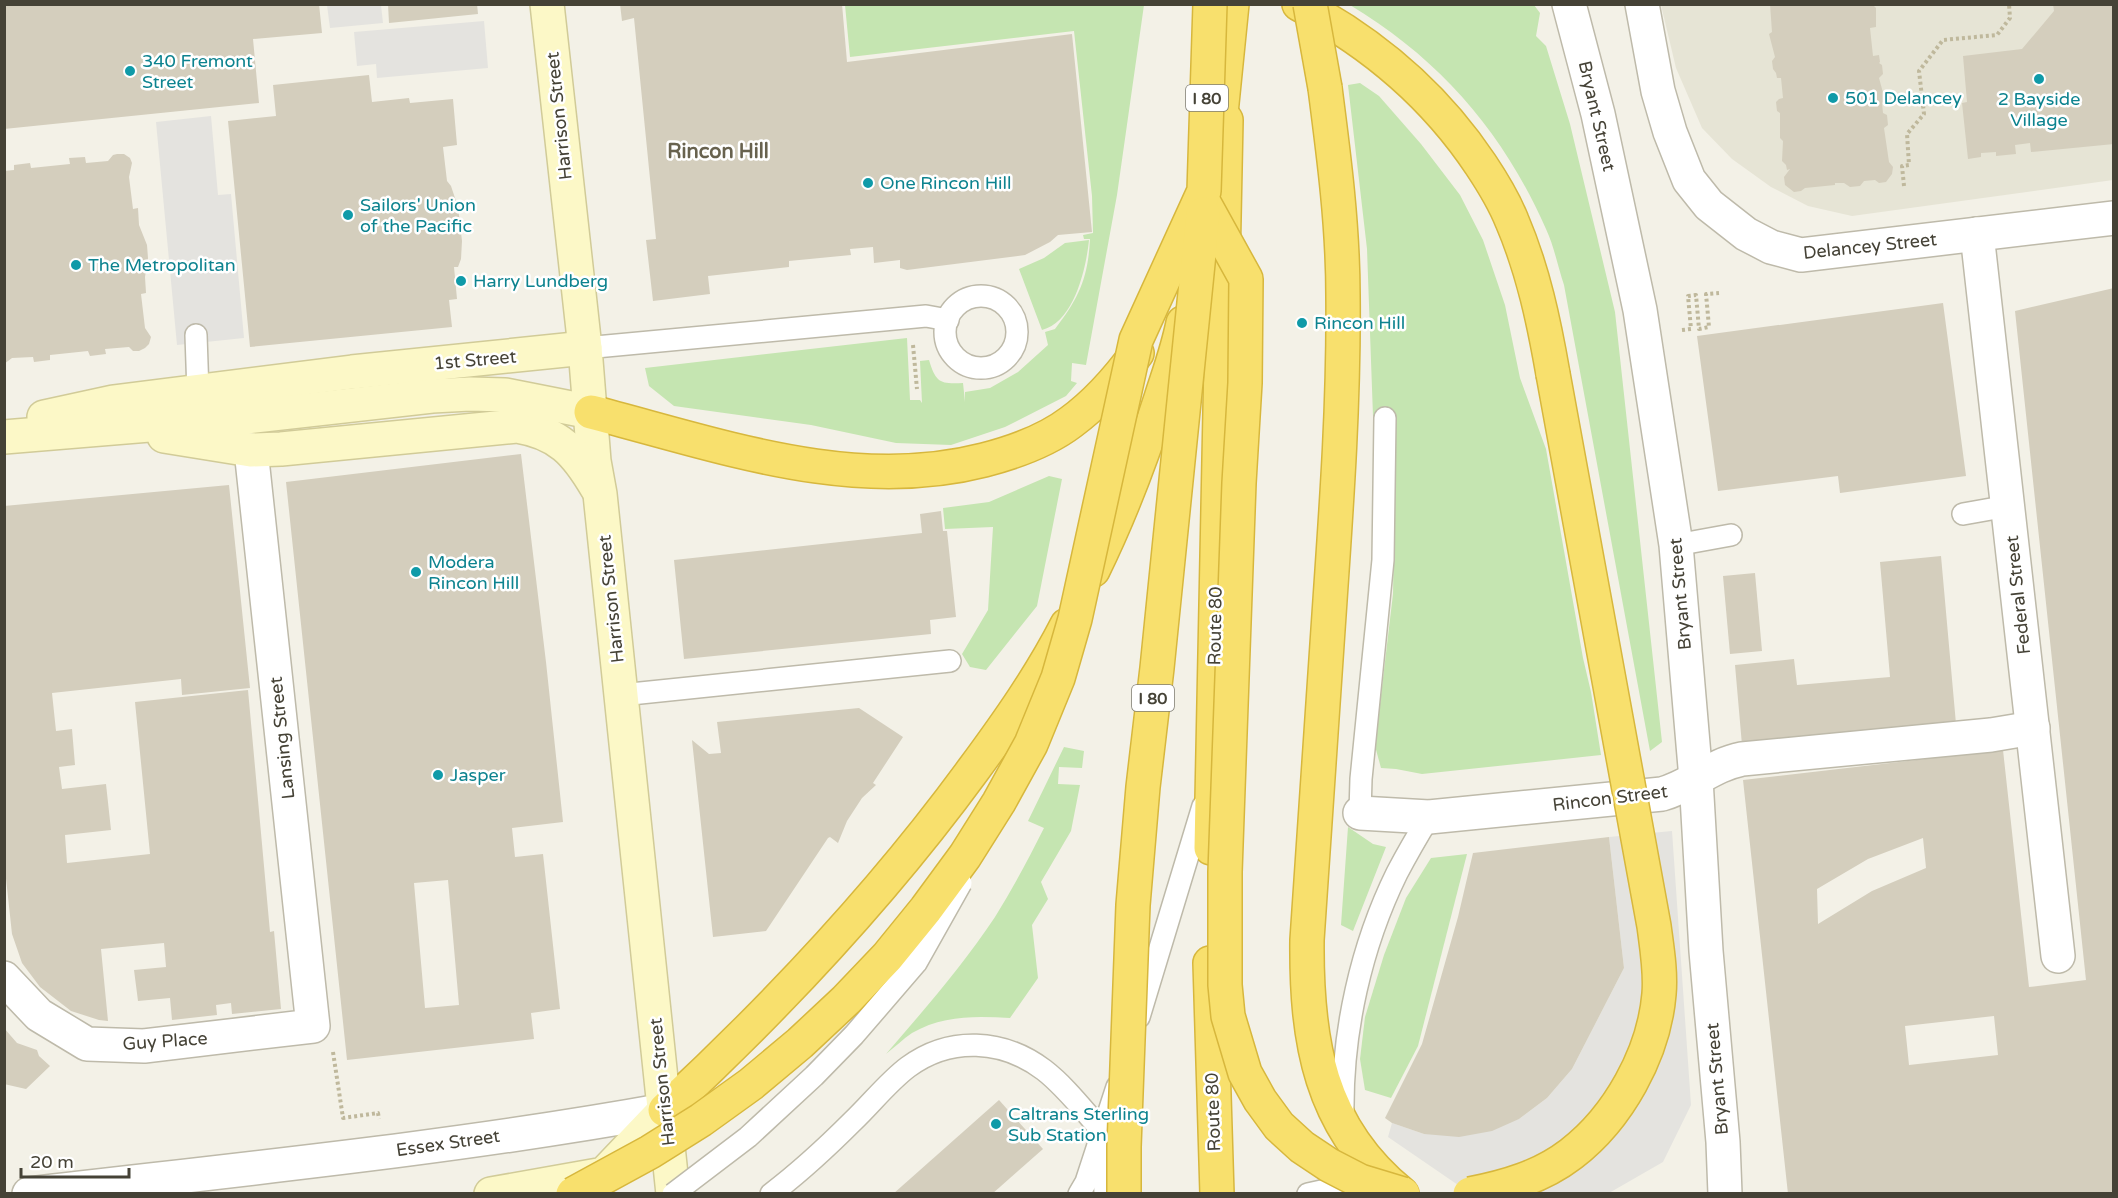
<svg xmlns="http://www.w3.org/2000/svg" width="2118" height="1198" viewBox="0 0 2118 1198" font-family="'Varela Round',sans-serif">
  <rect width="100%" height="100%" fill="#f3f1e7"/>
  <polygon fill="#e6e4d5" points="1661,5 2113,5 2113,180 1852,216 1808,206 1771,187 1732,159 1702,128 1676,68"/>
  <g fill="#c5e5b1">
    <path d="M 845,5 L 1144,5 L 1117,195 L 1086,365 L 1072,363 L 1071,381 L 1077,383 L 1066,396 L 1005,427 L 951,445 L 896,443 L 811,425 L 674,406 L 649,386 L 645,368 L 907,338 L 910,400 L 920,400 L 922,403 L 920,361 L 929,360 C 936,383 940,384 963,383 L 965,402 L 965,392 L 990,388 L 1018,372 L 1048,345 L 1045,332 L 1055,329 C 1079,298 1088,278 1090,239 L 1084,239 L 1083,235 L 1093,233 L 1092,196 L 1074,31 L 850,57 Z"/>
    <path d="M 1534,5 L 1540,13 L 1536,36 L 1546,46 L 1570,124 L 1615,312 L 1662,742 L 1650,751 L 1564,285 C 1558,267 1554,246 1546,229 C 1503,132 1441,60 1350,5 Z"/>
    <polygon points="1360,83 1379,96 1421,144 1460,195 1483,240 1505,305 1520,378 1546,449 1583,658 1591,692 1601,755 1422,774 1396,769 1381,768 1375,746 1393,594 1396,418 1373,416 1367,249 1348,85"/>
    <path d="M 1089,240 C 1086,269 1074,322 1042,330 L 1019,269 L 1044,258 L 1065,243 Z"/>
    <polygon points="1049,476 1062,479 1037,606 986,670 970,667 962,654 988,610 993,527 945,529 943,508 989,502"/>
    <path d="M 1064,747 L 1084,751 L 1082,768 L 1059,767 L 1058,784 L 1080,785 L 1071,831 L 1041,882 L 1048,899 L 1032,925 L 1038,978 L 1010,1018 C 976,1016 943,1015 912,1033 C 903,1039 895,1047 886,1054 C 924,1010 963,965 995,917 C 1013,888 1029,858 1044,828 L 1028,821 Z"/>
    <polygon points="1348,827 1373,844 1386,847 1353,931 1341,925"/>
    <polygon points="1467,854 1418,1046 1391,1098 1365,1090 1360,1059 1365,1017 1384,955 1406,898 1431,858"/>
  </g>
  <g fill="#e4e3df">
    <polygon points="327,5 381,5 383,23 330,28"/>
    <polygon points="484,21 488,68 377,78 376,64 357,66 354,32"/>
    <polygon points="211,116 218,195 231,194 244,338 177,345 156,122"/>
    <polygon points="1672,831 1691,1105 1663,1162 1609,1193 1486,1193 1458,1185 1388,1137 1392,1123 1424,1134 1519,1119 1547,1098 1572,1069 1624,968 1609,837"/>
  </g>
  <g fill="#d4cebd" fill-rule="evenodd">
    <polygon points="4,4 319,4 322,33 253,39 259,103 4,129"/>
    <polygon points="388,4 477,4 478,14 389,23"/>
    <polygon points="620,4 842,4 847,62 1072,34 1092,232 1058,235 1050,242 1025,255 907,270 900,268 900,260 874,263 873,247 850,249 851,255 789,261 789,267 708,276 710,294 653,301 646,240 656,239 634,18 622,21"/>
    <polygon points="1770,4 1872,4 1876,8 1876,27 1870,28 1873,56 1879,55 1880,62 1879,63 1882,65 1883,74 1879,78 1885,100 1882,103 1883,113 1887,115 1888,125 1884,128 1889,162 1893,167 1892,174 1886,182 1879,183 1875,180 1864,181 1860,186 1850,187 1844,183 1835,183 1835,185 1805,188 1801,191 1794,192 1785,185 1784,177 1790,169 1787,170 1786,165 1782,161 1783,141 1780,138 1780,113 1777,111 1776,102 1779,99 1783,98 1781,78 1777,78 1776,73 1773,69 1772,61 1775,57 1769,34 1772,32"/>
    <polygon points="2053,4 2114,4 2114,144 2031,152 2030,143 2015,145 2016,154 1996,156 1996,152 1981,153 1981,157 1968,159 1962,103 1967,102 1963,56 2022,49 2054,11"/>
    <polygon points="369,75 372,102 409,98 410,103 453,99 457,145 443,147 447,181 451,186 458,207 462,241 461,259 458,267 454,267 457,299 449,300 452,327 250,347 228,121 276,116 273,85"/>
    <polygon points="117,154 124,154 130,158 132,163 129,177 133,209 138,208 139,225 147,245 148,258 145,277 146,293 141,294 145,328 151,337 149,344 145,348 139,351 133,351 129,347 105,349 106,354 90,356 88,351 50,355 50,360 34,362 33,357 12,358 4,364 4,171 14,170 14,165 30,163 31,168 70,164 69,158 85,157 86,163 108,161 113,155"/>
    <path d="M 2114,288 L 2114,1194 L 1788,1194 L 1743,780 L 2003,750 L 2029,987 L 2086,980 L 2015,311 ZM 1923,838 L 1926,868 L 1872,891 L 1818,924 L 1817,889 L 1868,859 ZM 1994,1016 L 1998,1055 L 1909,1065 L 1905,1026 Z"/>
    <polygon points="1943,303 1966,476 1840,493 1838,476 1718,491 1697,336"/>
    <path d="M 521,454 L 546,662 L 563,822 L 512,828 L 515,857 L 543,854 L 560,1009 L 531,1013 L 534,1039 L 347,1060 L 286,482 ZM 448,880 L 459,1005 L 425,1008 L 414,883 Z"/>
    <polygon points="229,485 250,688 182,695 181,679 52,693 56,731 72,729 75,765 59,767 62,789 106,784 111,830 65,835 67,863 150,854 135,702 248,690 270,932 274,931 281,1009 232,1014 231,1003 216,1005 217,1015 172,1020 170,998 138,1001 134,970 166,967 164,943 101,949 108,1021 99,1020 71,1011 40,987 22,963 12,934 4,860 4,506"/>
    <polygon points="941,511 943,531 947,531 956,617 930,620 931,634 684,659 674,560 922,533 920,514"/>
    <polygon points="1941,556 1956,724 1742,745 1735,665 1794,659 1797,685 1890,677 1880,562"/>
    <polygon points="1755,573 1762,651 1730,654 1723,576"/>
    <polygon points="859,708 903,737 873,783 876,785 862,798 847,821 838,843 830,837 828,838 766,931 713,937 692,740 709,754 721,753 717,722"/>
    <polygon points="1609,837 1624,968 1572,1069 1547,1098 1519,1119 1492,1131 1459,1137 1424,1134 1392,1123 1385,1118 1422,1044 1458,917 1473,853"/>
    <polygon points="4,1028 17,1043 37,1050 39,1056 50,1066 26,1089 4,1084"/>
    <polygon points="999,1100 1043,1149 992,1194 893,1194"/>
  </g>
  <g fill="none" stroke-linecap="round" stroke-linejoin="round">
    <g stroke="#bebaaa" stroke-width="24">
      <g id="service">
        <circle cx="981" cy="332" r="36"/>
        <polyline points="196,335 198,393"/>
        <polyline points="585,348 926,316 948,320"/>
        <polyline points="1963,514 2008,506"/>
        <polyline points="1676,545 1731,535"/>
        <polyline points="621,695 950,661"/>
        <polyline points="1360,813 1361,779 1383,560 1385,418"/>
        <polyline points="1139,1017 1203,806"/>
        <path d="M 1343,1113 C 1342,1032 1361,946 1397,873 C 1407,854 1418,835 1429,817"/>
        <path d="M 771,1194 C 800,1172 827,1147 853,1121 C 871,1104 888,1082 908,1067 C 950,1036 1003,1039 1044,1070 C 1066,1087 1084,1111 1103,1132 L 1105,1194"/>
        <polyline points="1079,1194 1086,1182 1117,1087"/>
        <polyline points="1308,1194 1349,1185 1358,1174"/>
      </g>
    </g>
    <g stroke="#bebaaa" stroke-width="36">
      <g id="minor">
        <polyline points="1642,4 1658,91 1670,132 1689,180 1709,205 1746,234 1771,247 1801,255 2114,218"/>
        <polyline points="1977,234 2058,956"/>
        <path d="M 1360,813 L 1429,817 L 1662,794 C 1691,786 1712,765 1742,759 L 1991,735 L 2033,728"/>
        <polyline points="4,978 39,1015 87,1044 144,1046 313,1026 251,450"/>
        <path d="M 29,1194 C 241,1169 455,1148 665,1110"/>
      </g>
    </g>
    <g stroke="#bebaaa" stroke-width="36">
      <polyline id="tertiary" points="1569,4 1598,114 1640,310 1676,545 1696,779 1706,951 1723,1142 1725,1194"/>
    </g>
    <g stroke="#d1cb98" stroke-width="36">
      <g id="secondary">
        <polyline points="547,4 585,348 594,461 600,494 673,1194"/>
        <polyline points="44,417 113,402 352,372 585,348"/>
        <path d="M 164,436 L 251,450 L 281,449 L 517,426 C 559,433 576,452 597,488"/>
        <polyline points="4,437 246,417 432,396 470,394 505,395 591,412"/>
        <polyline points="491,1194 604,1174 665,1110"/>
      </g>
    </g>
    <g stroke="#d7b73d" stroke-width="36">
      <g id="motorway">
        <path d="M 1299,4 C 1373,43 1435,96 1481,165 C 1493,183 1504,201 1512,221 C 1533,270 1544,322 1553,374"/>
        <path d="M 1325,88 C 1334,157 1343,226 1343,296 C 1344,398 1337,499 1330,600 C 1323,714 1315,827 1307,940 C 1306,1040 1319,1127 1402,1194"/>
        <polyline points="1218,143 1232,4"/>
        <path d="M 591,412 C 719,445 852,494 984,460 C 1015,452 1046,441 1071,422 C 1097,403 1118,379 1137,353"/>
        <path d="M 1093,570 C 1120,515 1142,457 1161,398 C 1169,373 1178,349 1183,323"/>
        <polyline points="1211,848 1226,120"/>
        <polyline points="1210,963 1217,1194"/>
        <path d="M 665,1110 C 777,1006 883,893 973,770 C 1007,724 1041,676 1067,625"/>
      </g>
    </g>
    <g stroke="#bfb89c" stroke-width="4" stroke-dasharray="3 3" stroke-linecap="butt">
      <polyline points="1904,186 1902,166 1909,165 1907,134 1924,114 1919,71 1943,40 1997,35 2010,18 2009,4"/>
      <polyline points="1682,330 1691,329 1688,296 1696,295 1699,329 1709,327 1706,294 1719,293"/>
      <polyline points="913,345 917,389"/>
      <polyline points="333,1052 343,1118 378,1113 379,1119"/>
    </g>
    <use href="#service" stroke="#fff" stroke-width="21"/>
    <use href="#minor" stroke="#fff" stroke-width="33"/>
    <use href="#tertiary" stroke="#fff" stroke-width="33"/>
    <use href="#secondary" stroke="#fcf8c7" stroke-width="33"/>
    <use href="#motorway" stroke="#f8e06d" stroke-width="33"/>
    <g stroke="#bebaaa" stroke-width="24" stroke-linecap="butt">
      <polyline id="service-bridge" points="673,1194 748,1137 814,1076 854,1035 916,963 961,883"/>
    </g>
    <g stroke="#d7b73d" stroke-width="36" stroke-linecap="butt">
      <g id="motorway-bridge">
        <polyline points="1310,4 1325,88"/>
        <polyline points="1204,203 1246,279 1245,383 1239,483 1225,872 1225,985 1228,1016 1245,1073 1260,1100 1279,1126 1302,1147 1329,1165 1360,1181 1403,1194"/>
        <polyline points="573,1194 650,1152 701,1120 751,1084 800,1043 846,1000 887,957 926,909 965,856 999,802 1031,744 1058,678 1075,619 1136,340 1204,191 1210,4"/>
        <polyline points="1124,1194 1124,1147 1133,905 1143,787 1157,668 1203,214"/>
        <path d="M 1470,1194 C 1506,1187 1541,1177 1571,1154 C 1618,1118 1654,1054 1659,994 C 1661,972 1657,949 1654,926 L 1553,374"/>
      </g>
    </g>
    <use href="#service-bridge" stroke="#fff" stroke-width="21"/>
    <use href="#motorway-bridge" stroke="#f8e06d" stroke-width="33"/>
  </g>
  <g fill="#0f9aa8" stroke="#fff" stroke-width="2">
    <circle cx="130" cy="71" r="6"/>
    <circle cx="2039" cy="79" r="6"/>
    <circle cx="1833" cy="98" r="6"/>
    <circle cx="868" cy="183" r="6"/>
    <circle cx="348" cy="215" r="6"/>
    <circle cx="76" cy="265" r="6"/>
    <circle cx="461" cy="281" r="6"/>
    <circle cx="1302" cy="323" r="6"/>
    <circle cx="416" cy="572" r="6"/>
    <circle cx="438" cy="775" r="6"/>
    <circle cx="996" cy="1124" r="6"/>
  </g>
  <g text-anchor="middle" stroke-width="5" stroke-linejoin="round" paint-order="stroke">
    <g fill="#fff" stroke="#7d7b72" stroke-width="1.5">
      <rect x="1186" y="85" width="42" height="26" rx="4.5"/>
      <rect x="1132" y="685" width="42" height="26" rx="4.5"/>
    </g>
    <g font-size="16" font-weight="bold" fill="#454236">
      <text x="1207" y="104">I 80</text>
      <text x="1153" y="704">I 80</text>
    </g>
    <g font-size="18" fill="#0d838f" stroke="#fff" text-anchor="start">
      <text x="142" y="67">340 Fremont<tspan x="142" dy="21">Street</tspan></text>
      <text x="1845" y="104">501 Delancey</text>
      <text x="2039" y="105" text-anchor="middle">2 Bayside<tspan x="2039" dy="21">Village</tspan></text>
      <text x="880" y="189">One Rincon Hill</text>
      <text x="360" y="211">Sailors' Union<tspan x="360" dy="21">of the Pacific</tspan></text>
      <text x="88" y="271">The Metropolitan</text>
      <text x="473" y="287">Harry Lundberg</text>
      <text x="1314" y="329">Rincon Hill</text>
      <text x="428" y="568">Modera<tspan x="428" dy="21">Rincon Hill</tspan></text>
      <text x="450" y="781">Jasper</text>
      <text x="1008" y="1120">Caltrans Sterling<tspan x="1008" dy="21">Sub Station</tspan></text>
    </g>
    <g font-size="18" fill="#454236" stroke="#fff">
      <text transform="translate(559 116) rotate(-96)" y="6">Harrison Street</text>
      <text transform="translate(1597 116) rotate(77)" y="6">Bryant Street</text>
      <text transform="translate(1870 246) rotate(-6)" y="6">Delancey Street</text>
      <text transform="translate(475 360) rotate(-5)" y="6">1st Street</text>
      <text transform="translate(1680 594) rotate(-95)" y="6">Bryant Street</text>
      <text transform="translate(2018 595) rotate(-96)" y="6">Federal Street</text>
      <text transform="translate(611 599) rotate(-96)" y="6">Harrison Street</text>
      <text transform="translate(1215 626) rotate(-89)" y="6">Route 80</text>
      <text transform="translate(282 738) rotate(-96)" y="6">Lansing Street</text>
      <text transform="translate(1610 798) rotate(-7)" y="6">Rincon Street</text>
      <text transform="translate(165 1041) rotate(-4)" y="6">Guy Place</text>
      <text transform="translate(1717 1079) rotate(-95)" y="6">Bryant Street</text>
      <text transform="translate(662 1082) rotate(-96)" y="6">Harrison Street</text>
      <text transform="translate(1213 1112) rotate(-92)" y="6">Route 80</text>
      <text transform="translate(448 1143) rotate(-8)" y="6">Essex Street</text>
    </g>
    <g font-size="20" font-weight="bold" fill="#68624e" stroke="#fff">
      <text x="718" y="158">Rincon Hill</text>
    </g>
  </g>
  <rect width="2118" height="1198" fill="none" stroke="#454236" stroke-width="12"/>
  <path d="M21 1168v9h108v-9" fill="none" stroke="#454236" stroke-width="3"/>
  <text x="30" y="1168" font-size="18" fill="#454236" stroke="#ffffff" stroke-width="4.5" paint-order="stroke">20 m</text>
</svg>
